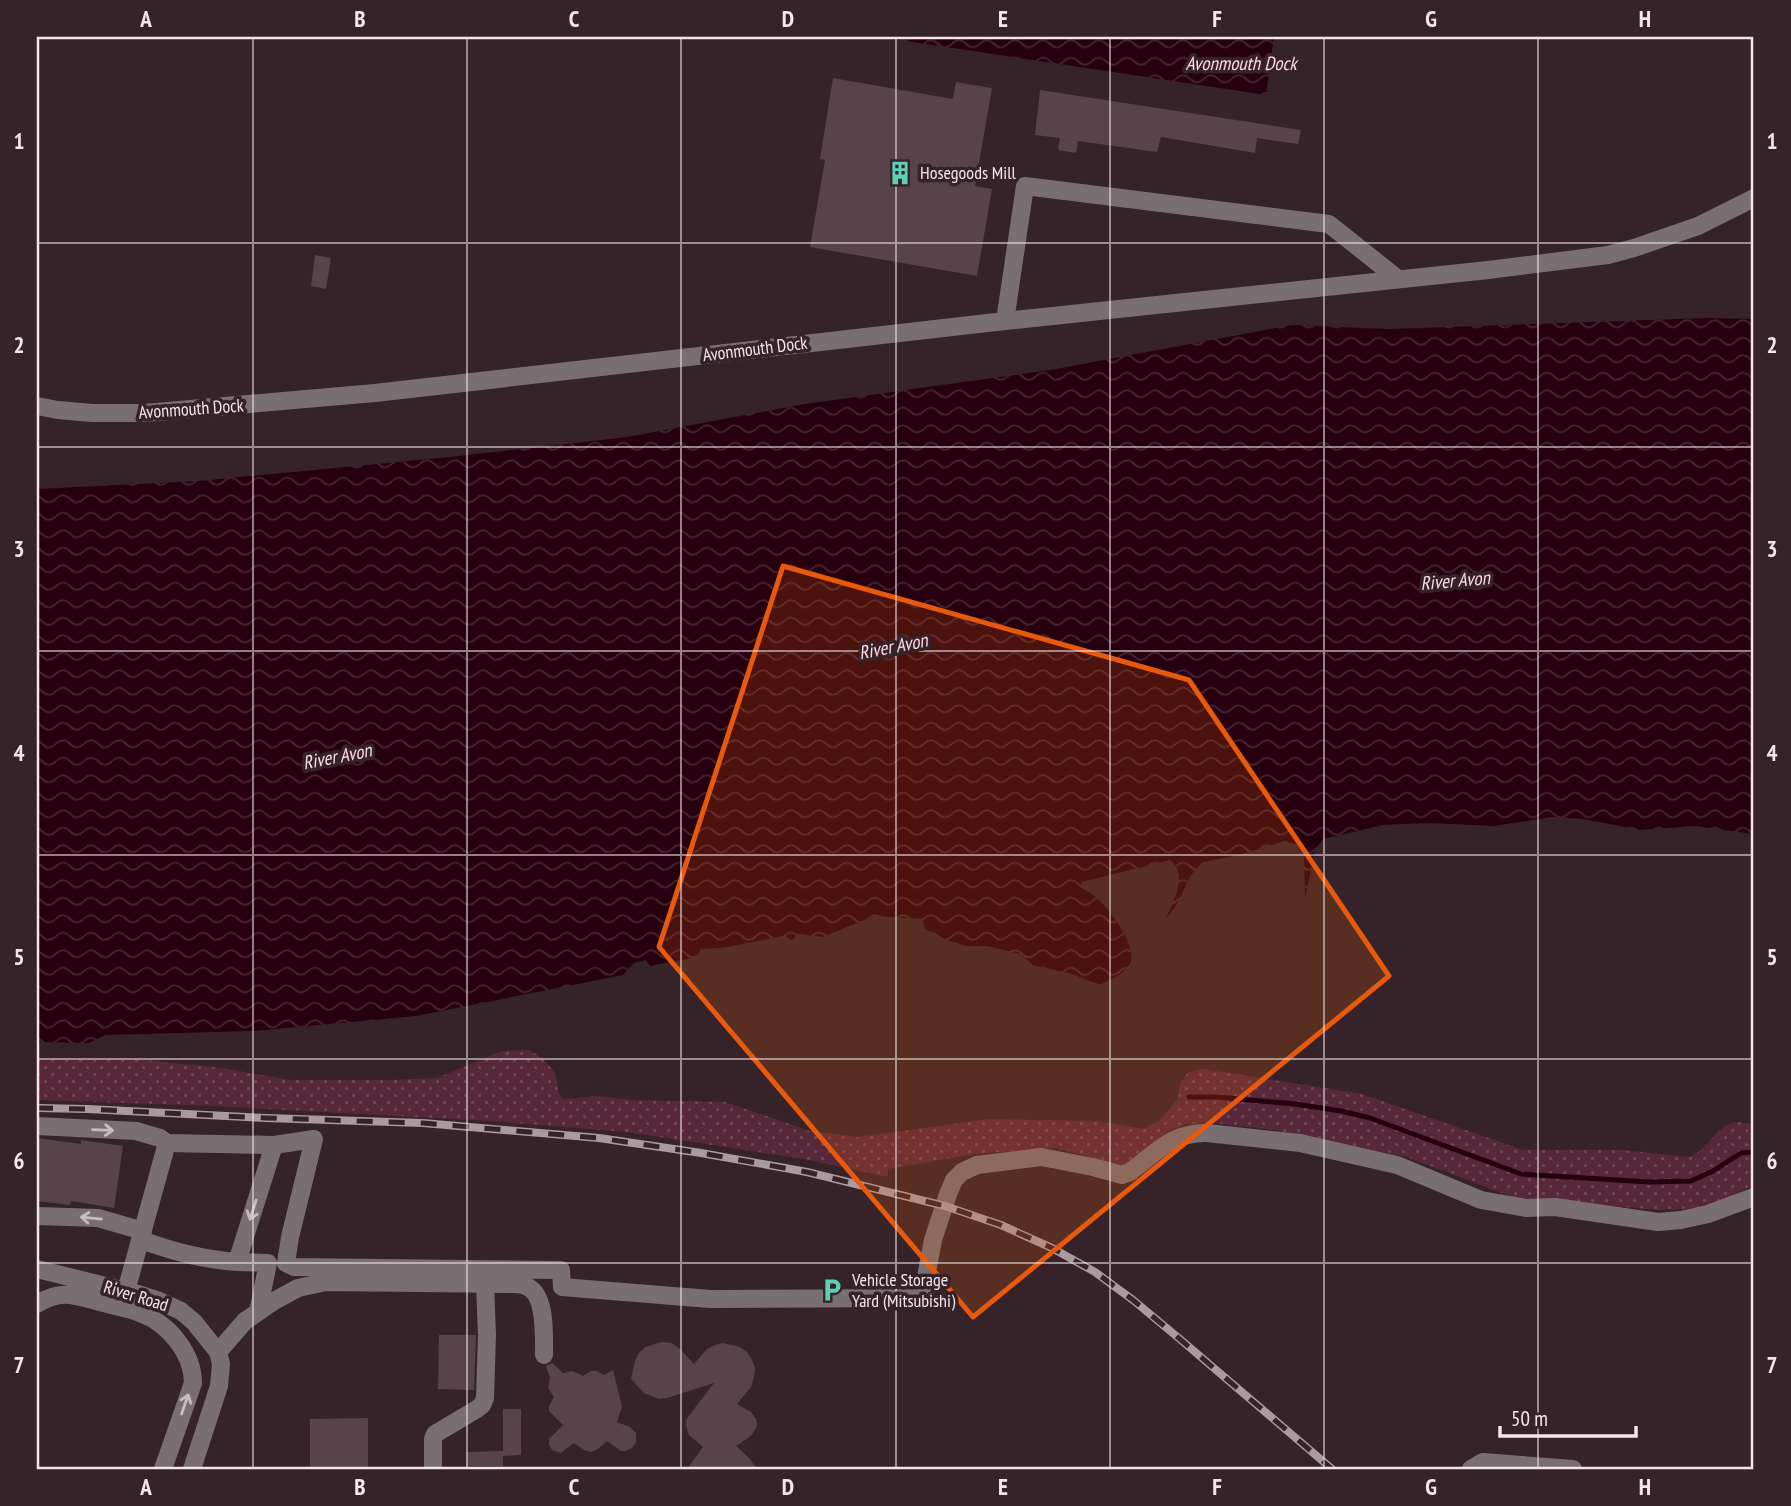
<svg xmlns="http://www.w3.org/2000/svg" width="1791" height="1506" viewBox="0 0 1791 1506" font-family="'PT Sans Narrow',sans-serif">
  <defs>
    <pattern id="grass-dots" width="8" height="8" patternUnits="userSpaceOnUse" patternTransform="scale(1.75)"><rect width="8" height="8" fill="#572839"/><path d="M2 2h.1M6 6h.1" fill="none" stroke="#704756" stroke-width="1.8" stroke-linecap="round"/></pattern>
    <pattern id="water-waves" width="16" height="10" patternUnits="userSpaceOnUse" patternTransform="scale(1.75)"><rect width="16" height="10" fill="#26000f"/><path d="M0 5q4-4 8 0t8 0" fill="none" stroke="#462532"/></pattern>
  </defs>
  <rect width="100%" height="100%" fill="#352329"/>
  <path fill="url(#grass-dots)" d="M 530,1050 C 539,1056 553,1066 556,1077 C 559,1088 555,1088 563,1099 L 599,1096 L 631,1100 L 725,1102 L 810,1131 L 858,1137 L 989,1119 L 1097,1121 L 1144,1129 L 1160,1120 L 1178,1099 L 1180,1084 L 1188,1072 L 1203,1069 L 1362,1094 L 1523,1150 L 1623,1150 L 1689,1157 C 1708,1151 1717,1124 1736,1122 C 1742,1122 1749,1124 1754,1124 L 1754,1185 L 1717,1203 L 1690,1209 L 1659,1210 L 1515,1198 L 1407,1157 L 1274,1130 L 1214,1123 L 1187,1124 L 1171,1130 L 1142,1152 L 1127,1167 L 1056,1148 L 974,1154 L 888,1169 L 888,1177 L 804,1159 L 626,1132 L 490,1121 L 215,1106 L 37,1100 L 37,1060 L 146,1060 L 222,1068 L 290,1080 L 390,1080 L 437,1078 L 502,1051 Z"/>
  <g fill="url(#water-waves)">
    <polygon points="879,37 1274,37 1266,95"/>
    <path d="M 1708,318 L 1754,319 L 1754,834 L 1695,826 L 1640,830 L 1583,819 L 1552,817 L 1494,826 L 1428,823 L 1383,825 L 1323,839 L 1315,850 L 1305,899 L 1304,854 L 1295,844 L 1285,841 L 1239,855 L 1203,862 L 1191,875 L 1177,904 L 1165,920 C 1173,903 1189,874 1170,860 L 1082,882 L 1081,888 C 1088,891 1094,895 1099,900 C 1111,912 1142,951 1128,967 C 1122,975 1109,980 1100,985 L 1072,974 L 1033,965 L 1020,954 L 987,946 L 966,946 L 940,938 L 925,929 L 922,919 L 874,916 L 823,937 L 798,934 L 792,940 L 784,936 L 722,948 L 701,949 L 697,957 L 650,966 L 646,960 L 634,963 L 623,975 L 416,1016 L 253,1031 L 105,1035 L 89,1043 L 37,1042 L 37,489 L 199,481 L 450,457 L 627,437 L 805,404 L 1050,370 L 1292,325 L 1390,329 Z"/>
  </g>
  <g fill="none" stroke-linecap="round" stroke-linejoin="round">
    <polyline stroke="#26000f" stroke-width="5" points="1189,1097 1217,1097 1295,1104 1341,1111 1370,1118 1521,1174 1650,1182 1691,1181 1713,1171 1741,1153 1754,1152"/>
  </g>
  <g fill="#574349">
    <polygon points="833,78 953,99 956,82 992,88 975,186 992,189 977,276 810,247 825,160 820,159"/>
    <polygon points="1040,90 1301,130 1298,144 1257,138 1255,153 1161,137 1157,152 1078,141 1076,153 1058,150 1060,138 1035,135"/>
    <polygon points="315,255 331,258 326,289 311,286"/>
    <polygon points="38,1138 81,1144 81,1140 123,1146 114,1208 71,1201 70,1205 37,1201"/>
    <polygon points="439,1335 476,1335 474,1390 438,1389"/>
    <polygon points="662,1342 671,1343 679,1348 694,1364 707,1349 715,1345 723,1343 740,1347 747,1352 752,1360 755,1368 754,1377 751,1387 737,1404 751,1412 756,1419 757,1424 756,1428 751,1436 736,1446 749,1458 757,1469 687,1469 703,1447 689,1435 686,1426 686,1421 688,1417 714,1383 667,1398 659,1399 644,1393 631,1379 635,1361 639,1353 645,1347"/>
    <polygon points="552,1363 563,1373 572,1371 583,1376 591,1371 597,1371 604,1375 613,1370 622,1407 617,1422 630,1427 636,1433 636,1442 632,1448 625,1451 621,1451 607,1441 598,1449 591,1452 584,1450 574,1443 561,1453 552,1450 549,1445 549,1439 563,1425 549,1411 549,1406 554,1397 548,1388 550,1378 546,1366"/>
    <polygon points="503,1409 521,1409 521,1455 503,1456 503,1466 466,1466 467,1452 503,1451"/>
    <polygon points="368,1418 368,1469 310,1469 310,1419"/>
  </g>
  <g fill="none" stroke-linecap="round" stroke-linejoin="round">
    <g stroke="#796f72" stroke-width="18">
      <polyline points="1005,321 1025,186 1329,224 1398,279"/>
      <polyline points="37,406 58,410 92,413 145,413 375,393 1005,321 1488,270 1608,255 1634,248 1698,226 1754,198"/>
      <path d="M 37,1126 L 136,1131 L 160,1138 L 167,1143 L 274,1145 L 314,1139 L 290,1237 L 286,1263 L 294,1267 L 561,1270 L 562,1287 L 710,1299 L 922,1298 L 933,1240 L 948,1194 L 954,1180 L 962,1172 L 977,1165 L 1041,1157 L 1093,1167 L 1122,1175 L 1130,1172 C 1156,1153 1172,1132 1207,1133 L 1300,1143 L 1397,1165 L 1481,1200 L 1526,1208 L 1555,1207 L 1658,1222 L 1681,1220 L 1708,1214 L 1754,1197"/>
      <polyline points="37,1216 98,1218 143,1231"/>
      <path d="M 141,1240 C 175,1252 201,1259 237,1262 L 274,1145"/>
      <polyline points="237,1262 268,1263 258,1312"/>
      <polyline points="37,1269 138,1294 157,1300 181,1311 194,1322 218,1352 221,1364 219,1386 192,1469"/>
      <polyline points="126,1291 167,1143"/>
      <path d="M 37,1304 C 62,1288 76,1296 104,1303 C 116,1307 129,1308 140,1313 C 168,1323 193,1353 193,1383 L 163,1469"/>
      <path d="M 218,1352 L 245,1321 L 274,1301 L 298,1288 L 326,1282 L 514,1284 C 520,1284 526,1285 531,1289 C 546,1300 544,1338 544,1355"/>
      <polyline points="433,1469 433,1439 435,1434 477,1409 482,1405 485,1398 487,1335 485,1284"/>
      <polyline points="1471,1469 1483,1462 1573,1469"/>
    </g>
    <g stroke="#a99a9f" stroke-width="8">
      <polyline id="rail" points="37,1108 87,1109 266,1118 423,1123 599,1138 701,1153 807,1172 945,1206 1001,1225 1052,1248 1095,1272 1133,1300 1181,1340 1332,1469"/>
    </g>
    <use href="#rail" stroke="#352329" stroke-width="5" stroke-dasharray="16" stroke-linecap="butt"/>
  </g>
  <defs><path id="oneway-shaft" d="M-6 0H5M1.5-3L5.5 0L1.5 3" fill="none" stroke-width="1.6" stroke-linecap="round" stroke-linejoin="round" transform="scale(1.75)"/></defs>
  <g stroke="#c8bcc0">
    <use href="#oneway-shaft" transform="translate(103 1130) rotate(2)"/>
    <use href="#oneway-shaft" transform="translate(253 1210) rotate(108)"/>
    <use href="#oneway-shaft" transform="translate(91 1218) rotate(-174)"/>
    <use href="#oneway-shaft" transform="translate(185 1404) rotate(-71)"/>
  </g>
  <path fill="#e8590c" fill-opacity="0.2" stroke="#e8590c" stroke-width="5" stroke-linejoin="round" d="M 783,566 L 1189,680 L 1389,976 L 973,1317 L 659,947 Z"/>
  <path fill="none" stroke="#f3e6ea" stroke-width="2" stroke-opacity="0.55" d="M 253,37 L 253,1469M 467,37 L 467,1469M 681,37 L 681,1469M 896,37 L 896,1469M 1110,37 L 1110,1469M 1324,37 L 1324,1469M 1538,37 L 1538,1469M 37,243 L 1754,243M 37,447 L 1754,447M 37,651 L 1754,651M 37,855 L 1754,855M 37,1059 L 1754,1059M 37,1263 L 1754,1263"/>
  <defs>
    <g id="building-bare" transform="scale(1.89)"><path d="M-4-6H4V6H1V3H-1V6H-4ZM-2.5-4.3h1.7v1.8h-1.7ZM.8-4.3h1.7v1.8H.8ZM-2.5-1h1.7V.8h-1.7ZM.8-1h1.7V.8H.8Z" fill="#5eceb7" stroke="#352329" stroke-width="2.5" paint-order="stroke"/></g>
    <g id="parking-bare" transform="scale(1.89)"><path d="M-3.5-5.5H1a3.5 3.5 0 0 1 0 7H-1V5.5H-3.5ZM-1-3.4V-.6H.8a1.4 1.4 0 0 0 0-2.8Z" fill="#5eceb7" stroke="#352329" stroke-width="2.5" paint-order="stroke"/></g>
  </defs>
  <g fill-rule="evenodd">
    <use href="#building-bare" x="900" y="173"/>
    <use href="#parking-bare" x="832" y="1290"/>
  </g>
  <g text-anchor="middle" stroke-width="7" stroke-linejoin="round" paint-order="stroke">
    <g font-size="18" fill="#f3e6ea" stroke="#352329" text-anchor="start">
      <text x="920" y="179">Hosegoods Mill</text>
      <text x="852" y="1286">Vehicle Storage<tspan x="852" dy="21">Yard (Mitsubishi)</tspan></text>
    </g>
    <g font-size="18" fill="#f3e6ea" stroke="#352329">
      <text transform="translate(755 349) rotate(-7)" y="6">Avonmouth Dock</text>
      <text transform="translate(191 409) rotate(-4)" y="6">Avonmouth Dock</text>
      <text transform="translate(136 1296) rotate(17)" y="6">River Road</text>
    </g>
    <g font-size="19" font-style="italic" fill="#fed8e3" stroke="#352329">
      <text x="1241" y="70">Avonmouth Dock</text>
      <text transform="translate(1455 580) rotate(-5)" y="7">River Avon</text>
      <text transform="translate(893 646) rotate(-11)" y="7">River Avon</text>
      <text transform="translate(337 756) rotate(-11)" y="7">River Avon</text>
    </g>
  </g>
  <rect width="1791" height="1506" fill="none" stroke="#352329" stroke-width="77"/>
  <path d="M1500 1426v10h136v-10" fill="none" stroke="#f3e6ea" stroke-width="3.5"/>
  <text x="1511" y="1426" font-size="21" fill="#f3e6ea" stroke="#352329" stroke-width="5" paint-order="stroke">50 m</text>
  <rect x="38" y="38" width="1714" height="1430" fill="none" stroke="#f3e6ea" stroke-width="2.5"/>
  <g font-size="23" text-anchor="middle" font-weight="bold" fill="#f3e6ea">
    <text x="146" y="27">A</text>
    <text x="360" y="27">B</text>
    <text x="574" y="27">C</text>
    <text x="788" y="27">D</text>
    <text x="1003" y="27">E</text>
    <text x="1217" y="27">F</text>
    <text x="1431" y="27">G</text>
    <text x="1645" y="27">H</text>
    <text x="19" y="149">1</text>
    <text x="1772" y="149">1</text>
    <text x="19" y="353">2</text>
    <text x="1772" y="353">2</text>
    <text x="19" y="557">3</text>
    <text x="1772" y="557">3</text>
    <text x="19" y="761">4</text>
    <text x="1772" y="761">4</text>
    <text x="19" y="965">5</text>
    <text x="1772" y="965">5</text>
    <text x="19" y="1169">6</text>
    <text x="1772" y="1169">6</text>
    <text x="19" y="1373">7</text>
    <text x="1772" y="1373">7</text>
    <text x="146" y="1495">A</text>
    <text x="360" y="1495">B</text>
    <text x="574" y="1495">C</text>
    <text x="788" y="1495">D</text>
    <text x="1003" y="1495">E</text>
    <text x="1217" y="1495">F</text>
    <text x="1431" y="1495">G</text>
    <text x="1645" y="1495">H</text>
  </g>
</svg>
